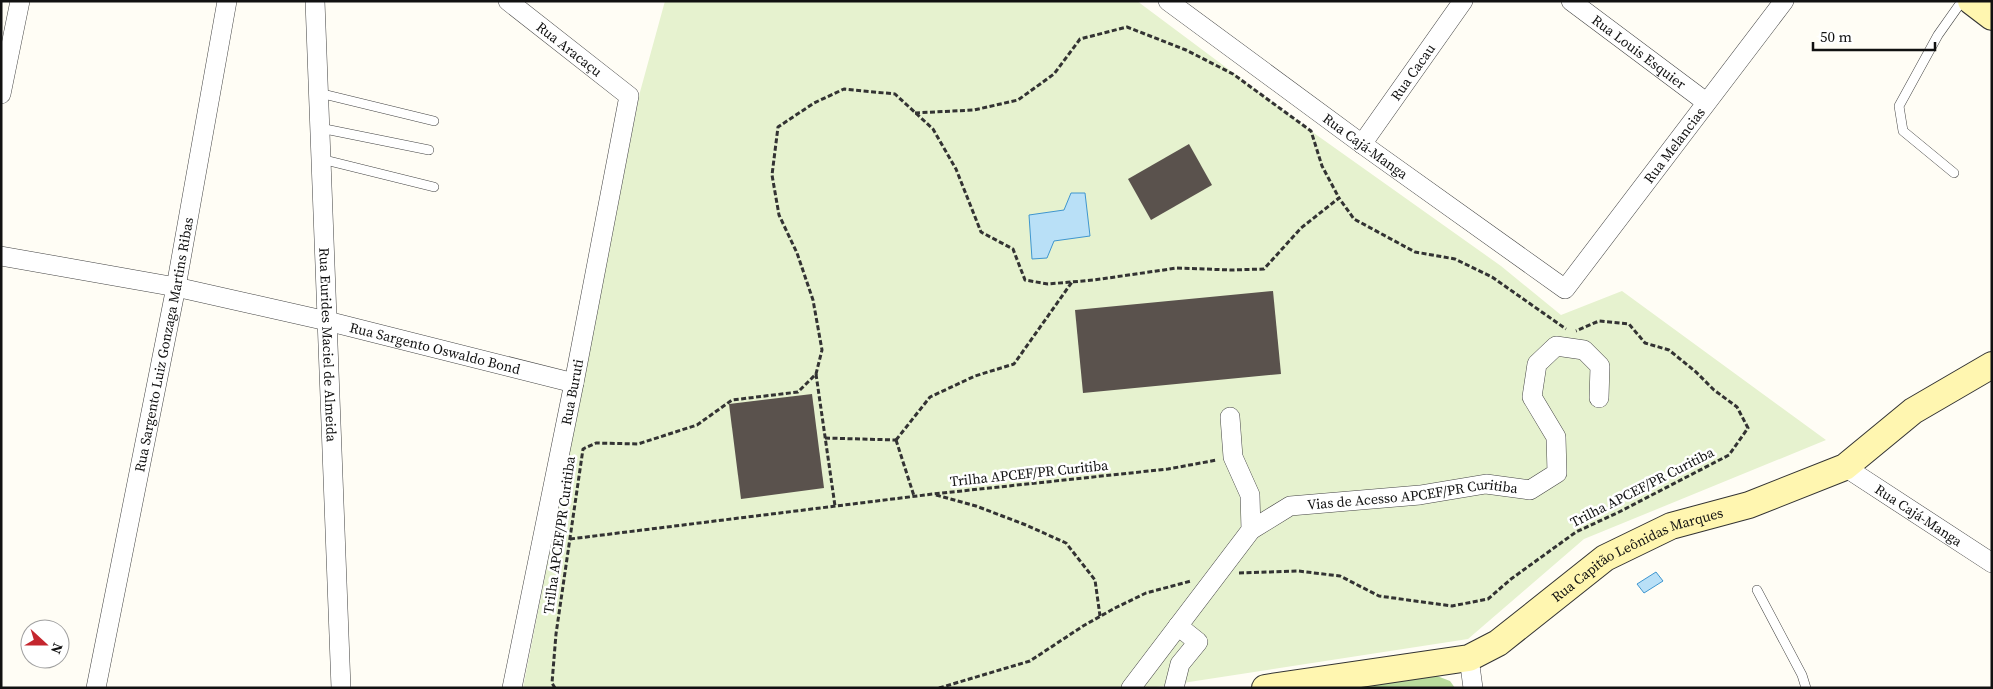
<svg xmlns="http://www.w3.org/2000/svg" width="1993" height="689" viewBox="0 0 1993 689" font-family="'Source Serif 4',serif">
  <rect width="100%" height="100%" fill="#fffdf5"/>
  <polygon fill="#b9dc9c" points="1437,676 1450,681 1455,688 1358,688 1385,680"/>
  <polygon fill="#e6f2cf" points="665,1 1137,1 1311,131 1501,266 1561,315 1622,291 1826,440 1584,539 1468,639 1150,688 523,688 640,92"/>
  <g fill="#b9e0f7" stroke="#3f96cf">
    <polygon points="1071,193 1085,193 1090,236 1054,241 1047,258 1032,259 1029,215 1064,210"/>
    <polygon points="1656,572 1663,581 1644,593 1637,584"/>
  </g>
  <g fill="#5a524d">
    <polygon points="1189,144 1212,185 1151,220 1128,179"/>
    <polygon points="1273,291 1281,374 1083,393 1075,310"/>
    <polygon points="812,394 824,488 741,499 729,404"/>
  </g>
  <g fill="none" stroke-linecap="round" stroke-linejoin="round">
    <g stroke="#444" stroke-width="10">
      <g id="lane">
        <polyline points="319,93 434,121"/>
        <polyline points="320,128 429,150"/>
        <polyline points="321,159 434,187"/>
        <polyline points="1954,173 1903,131 1899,106 1938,35 1962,1"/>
        <polyline points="1757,590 1802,675 1806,688"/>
      </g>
    </g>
    <g stroke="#444" stroke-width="20">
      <g id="street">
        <path id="s1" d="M 315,1 L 341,688"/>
        <path id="s2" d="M 508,1 L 629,96 L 574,383 L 512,688"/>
        <path id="s3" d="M 1168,1 L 1362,144 L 1565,289 L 1784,1"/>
        <path id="s4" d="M 1571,1 L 1706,102"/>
        <polyline points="1,94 20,1"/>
        <path id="s5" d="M 1362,144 L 1463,1"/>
        <path id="s6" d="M 1,256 L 176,287 L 327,321 L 574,383"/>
        <path id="s7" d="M 1845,467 L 1992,563"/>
        <path id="s8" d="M 1251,530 L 1290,506 L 1420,495 L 1486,484 L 1530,490 L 1557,473 L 1556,437 L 1532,397 L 1537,364 L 1556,346 L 1584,350 L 1600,366 L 1599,398"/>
        <polyline points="1469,658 1473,688"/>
        <path id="s9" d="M 96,688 L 176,287 L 227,1"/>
        <polyline points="1131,688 1251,530 1250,495 1233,457 1230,417"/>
        <polyline points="1174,688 1180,664 1198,642 1178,626"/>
      </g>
    </g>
    <g stroke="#333" stroke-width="28">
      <g id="secondary">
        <polyline points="1971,1 1992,17"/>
        <path id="s10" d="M 1265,688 L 1469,658 L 1498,643 L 1605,558 L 1671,526 L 1749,505 L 1845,467 L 1913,411 L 1992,365"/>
      </g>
    </g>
    <g stroke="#333" stroke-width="3" stroke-dasharray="5 2.5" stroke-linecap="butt">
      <polyline points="915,113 974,110 1018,100 1054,74 1080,39 1127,27 1186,50 1233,74 1311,131 1322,166 1339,198"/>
      <polyline points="816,374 835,506"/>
      <polyline points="825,438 896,440"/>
      <polyline points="896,440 930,397 975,376 1014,364 1072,282"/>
      <polyline points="896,440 914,496"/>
      <polyline points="936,495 976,506 1026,525 1066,543 1095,580 1100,616"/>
      <polyline points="570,539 933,494 1168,469 1217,460"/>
      <polyline points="1239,573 1298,571 1340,576 1379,596 1452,606 1488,599 1511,579 1576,532 1619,512 1729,455 1748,428 1737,407 1714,390 1696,372 1669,350 1645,343 1629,324 1599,321 1576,331"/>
      <polyline points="555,688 552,683 556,634 583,449 596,443 638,444 697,425 732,400 798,392 816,374 822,350 813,300 797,253 779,215 772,175 778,127 814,103 844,89 895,94 933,129 956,169 981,232 1013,249 1025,280 1048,284 1094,280 1177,268 1231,270 1264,269 1301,228 1339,198 1354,219 1415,252 1455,259 1492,277 1566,329"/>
      <polyline points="939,688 1030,661 1083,626 1115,608 1146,593 1191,581"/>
    </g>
    <use href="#lane" stroke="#fff" stroke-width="9"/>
    <use href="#street" stroke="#fff" stroke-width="19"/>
    <use href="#secondary" stroke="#fff6b0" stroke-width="26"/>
  </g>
  <g text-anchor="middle" stroke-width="5" stroke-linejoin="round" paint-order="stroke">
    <g font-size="14" fill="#111" stroke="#fff">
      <text dy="5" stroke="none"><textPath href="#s2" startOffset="78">Rua Aracaçu</textPath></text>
      <text dy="5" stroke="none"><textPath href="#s4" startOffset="85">Rua Louis Esquier</textPath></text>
      <text dy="5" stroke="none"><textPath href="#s5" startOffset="88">Rua Cacau</textPath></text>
      <text dy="5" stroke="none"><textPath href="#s3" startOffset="671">Rua Melancias</textPath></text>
      <text dy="5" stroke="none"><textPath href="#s3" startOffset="245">Rua Cajá-Manga</textPath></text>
      <text dy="5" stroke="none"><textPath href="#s1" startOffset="344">Rua Eurides Maciel de Almeida</textPath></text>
      <text dy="5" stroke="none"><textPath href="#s9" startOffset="350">Rua Sargento Luiz Gonzaga Martins Ribas</textPath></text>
      <text dy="5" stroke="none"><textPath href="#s6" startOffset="444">Rua Sargento Oswaldo Bond</textPath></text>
      <text transform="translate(572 392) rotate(-79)" y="5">Rua Buruti</text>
      <text transform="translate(1029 473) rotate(-6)" y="5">Trilha APCEF/PR Curitiba</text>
      <text transform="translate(1642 487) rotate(-27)" y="5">Trilha APCEF/PR Curitiba</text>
      <text dy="5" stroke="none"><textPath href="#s8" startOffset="169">Vias de Acesso APCEF/PR Curitiba</textPath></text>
      <text dy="5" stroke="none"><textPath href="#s7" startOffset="88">Rua Cajá-Manga</textPath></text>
      <text transform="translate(559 535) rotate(-82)" y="5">Trilha APCEF/PR Curitiba</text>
      <text dy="5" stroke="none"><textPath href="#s10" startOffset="406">Rua Capitão Leônidas Marques</textPath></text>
    </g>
  </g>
  <rect width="1993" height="689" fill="none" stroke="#111111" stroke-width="5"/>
  <g transform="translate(45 644) rotate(111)"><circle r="24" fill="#ffffff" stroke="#a0a0a0"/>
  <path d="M0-4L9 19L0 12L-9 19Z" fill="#c4262e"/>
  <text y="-8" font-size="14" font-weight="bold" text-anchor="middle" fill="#111111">N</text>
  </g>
  <path d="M1813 42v8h122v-8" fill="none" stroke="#111111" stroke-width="2.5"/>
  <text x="1820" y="42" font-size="15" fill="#111111" stroke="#ffffff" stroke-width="4" paint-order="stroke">50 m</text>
</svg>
